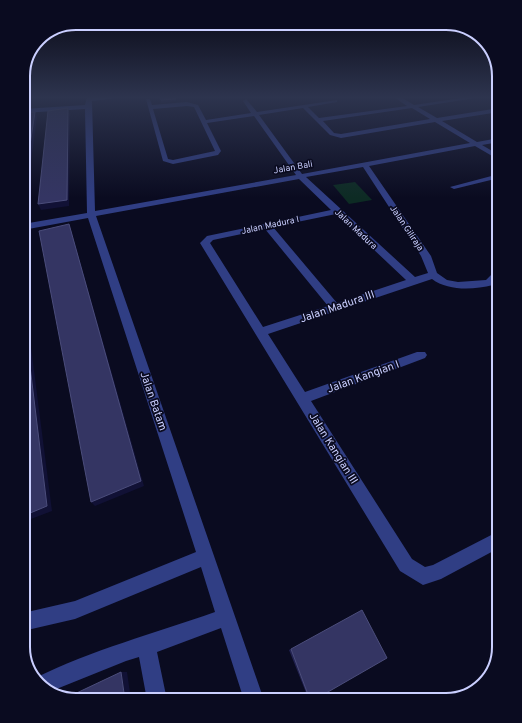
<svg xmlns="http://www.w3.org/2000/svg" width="522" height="723" viewBox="0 0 522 723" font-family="Overpass,sans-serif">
  <rect width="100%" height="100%" fill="#0a0b20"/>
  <polygon fill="#0d2b24" points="355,182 372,200 349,204 333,185"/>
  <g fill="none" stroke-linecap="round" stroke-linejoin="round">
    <g fill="#303e84" fill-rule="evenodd">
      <path d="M 87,97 L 125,97 L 92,101 L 95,211 L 296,175 L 254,116 L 207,123 L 221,151 L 218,155 L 173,164 L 163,161 L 146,99 L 150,99 L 152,105 L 187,102 L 198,105 L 206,120 L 251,113 L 243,101 L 246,99 L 257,112 L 337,100 L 337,102 L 308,107 L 319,118 L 407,106 L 394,97 L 401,97 L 414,105 L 468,97 L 482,97 L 418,107 L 437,118 L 499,108 L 499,112 L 442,121 L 477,142 L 499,138 L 499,142 L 482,145 L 499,155 L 499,160 L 475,146 L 369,166 L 431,256 L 437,273 L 447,280 L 458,282 L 486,280 L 492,274 L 494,260 L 499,257 L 499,279 L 493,285 C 473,290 448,291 432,279 L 268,334 L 305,392 L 417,352 L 425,352 L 427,355 L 425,358 L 311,401 L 412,559 L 425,567 L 433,565 L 499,531 L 499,548 L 441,579 L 423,585 L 400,571 L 200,243 L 207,236 L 331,210 L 299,179 L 96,216 L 264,700 L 244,700 L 221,628 L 157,652 L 167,700 L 147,700 L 139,657 L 126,661 L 49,692 L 35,678 C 92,650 155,633 215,612 L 201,567 L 75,619 L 23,631 L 23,613 L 75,601 L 196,552 L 88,218 L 23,230 L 23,224 L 87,213 L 85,109 L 23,113 L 23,109 L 85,105 ZM 187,106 L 194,107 L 215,151 L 173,160 L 168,159 L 153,109 ZM 303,108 L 330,135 L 341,138 L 435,122 L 470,143 L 302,174 L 259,115 ZM 412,108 L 430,119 L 341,134 L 334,133 L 323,121 ZM 363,167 L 421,256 L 428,273 L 415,277 L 306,177 ZM 336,214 L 406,280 L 337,303 L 273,227 ZM 265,229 L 328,306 L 263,327 L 210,243 L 213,240 Z"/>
      <polygon points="499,174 499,178 454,189 450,187"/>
    </g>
  </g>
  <g fill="#222250">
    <polygon points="59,97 73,97 59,98"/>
    <polygon points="291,649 314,700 309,700 289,650"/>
  </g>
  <g fill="#111135">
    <polygon points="121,97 127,97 127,98 122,99"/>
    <polygon points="213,97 245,97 213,100"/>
    <polygon points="176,99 176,101 161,103 161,100"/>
    <polygon points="68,108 70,114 69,206 41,210 38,204"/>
    <polygon points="35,112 37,117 24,212 23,212 23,191"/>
    <polygon points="69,224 71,230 144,486 95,506 91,502"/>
    <polygon points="23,285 52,511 23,522"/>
    <polygon points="121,672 127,672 131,700 125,700"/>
  </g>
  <g fill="#343563" stroke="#4b4d7b">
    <polygon points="160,97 175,97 176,99 161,100"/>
    <polygon points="68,108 67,200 38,204 48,111"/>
    <polygon points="35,112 23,191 23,113"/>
    <polygon points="69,224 141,481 91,502 39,231"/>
    <polygon points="23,309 47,506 23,516"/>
    <polygon points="362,610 387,658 314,700 310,700 291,649"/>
    <polygon points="121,672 125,700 73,700 66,698"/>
  </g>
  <linearGradient id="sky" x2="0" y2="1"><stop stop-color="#060612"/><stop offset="0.49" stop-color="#2d344e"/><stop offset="1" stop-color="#2d344e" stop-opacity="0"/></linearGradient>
  <rect width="522" height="198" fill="url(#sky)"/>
  <g text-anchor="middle" stroke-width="3.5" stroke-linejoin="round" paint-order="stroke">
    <g font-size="9" fill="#cacfff" stroke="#0a0b20">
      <text transform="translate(293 167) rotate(-10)" y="3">Jalan Bali</text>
      <text transform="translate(270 225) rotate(-12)" y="3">Jalan Madura I</text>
      <text transform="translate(407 228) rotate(56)" y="3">Jalan Giliraja</text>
      <text transform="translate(356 229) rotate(43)" y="3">Jalan Madura</text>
    </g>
    <g font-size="11" fill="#cacfff" stroke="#0a0b20">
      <text transform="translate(337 306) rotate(-19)" y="4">Jalan Madura III</text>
      <text transform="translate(363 376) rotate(-20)" y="4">Jalan Kangian I</text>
      <text transform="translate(154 401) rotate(71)" y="4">Jalan Batam</text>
      <text transform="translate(334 448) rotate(58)" y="4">Jalan Kangian III</text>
    </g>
  </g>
  <path d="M0 0H522V723H0ZM76 30H446A46 46 0 0 1 492 76V647A46 46 0 0 1 446 693H76A46 46 0 0 1 30 647V76A46 46 0 0 1 76 30Z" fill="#0a0b20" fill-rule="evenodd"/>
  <path fill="none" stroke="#cacfff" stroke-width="2" d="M76 30H446A46 46 0 0 1 492 76V647A46 46 0 0 1 446 693H76A46 46 0 0 1 30 647V76A46 46 0 0 1 76 30Z"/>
</svg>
